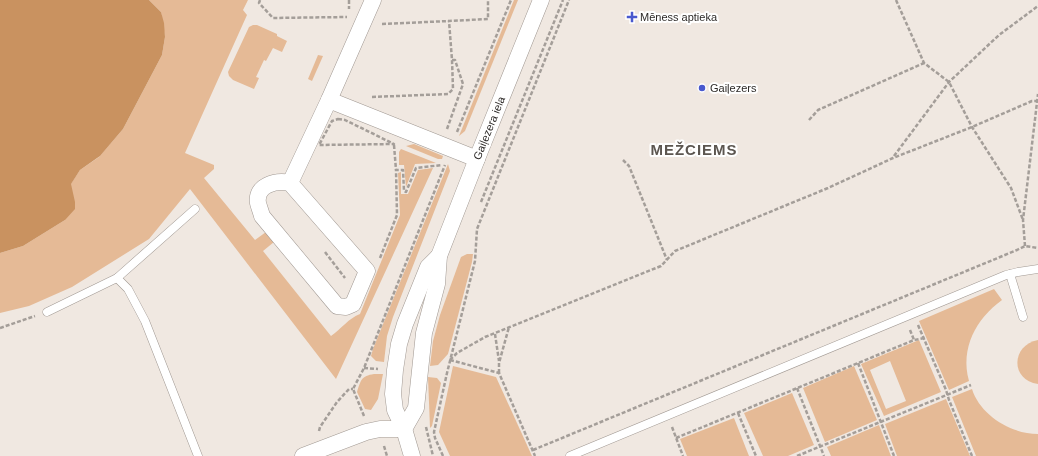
<svg xmlns="http://www.w3.org/2000/svg" width="1038" height="456" viewBox="0 0 1038 456" font-family="Helvetica,sans-serif">
  <rect width="100%" height="100%" fill="#f0e8e1"/>
  <g fill="#e5ba96" fill-rule="evenodd">
    <path d="M 149,0 L 248,0 L 243,10 L 247,15 L 185,153 L 214,165 L 214,169 L 204,178 L 255,240 L 266,232 L 274,242 L 263,251 L 331,336 C 341,329 349,318 360,314 L 400,215 L 398,173 L 401,172 L 401,194 L 408,194 L 418,170 L 433,168 L 336,379 L 190,189 L 149,239 L 72,287 L 29,306 L 0,313 L 0,253 L 23,246 L 65,220 L 70,185 L 80,170 L 99,157 L 123,129 L 162,55 L 165,37 L 161,12 Z"/>
    <polygon points="514,0 518,0 465,131 459,136"/>
    <polygon points="253,25 257,25 277,34 277,36 287,41 282,52 273,48 266,61 264,60 256,77 259,78 254,89 233,80 229,76 228,72 249,27"/>
    <polygon points="318,55 323,56 312,81 308,79"/>
    <polygon points="414,144 443,156 442,159 438,159 406,146"/>
    <polygon points="401,149 436,163 415,164 406,187 404,165 399,165 399,152"/>
    <polygon points="448,164 450,171 393,317 387,336 384,362 376,361 371,356 373,349"/>
    <polygon points="467,254 473,254 472,262 448,354 438,365 430,366 433,341 440,315 461,257"/>
    <path d="M 994,289 L 1002,300 C 976,319 960,348 969,381 L 949,390 L 919,321 Z"/>
    <path d="M 919,340 L 941,392 L 884,416 L 861,364 ZM 890,361 L 906,401 L 886,409 L 870,370 Z"/>
    <path d="M 1038,340 L 1038,384 C 1010,380 1011,345 1038,340 Z"/>
    <polygon points="453,366 496,377 532,456 450,456 439,432"/>
    <polygon points="854,366 877,420 825,442 803,388"/>
    <path d="M 374,374 L 383,374 L 378,399 L 371,410 L 365,409 L 357,392 C 361,380 361,376 374,374 Z"/>
    <polygon points="428,377 437,378 441,383 432,426 430,428"/>
    <path d="M 972,389 C 980,415 1011,434 1038,434 L 1038,456 L 976,456 L 952,397 Z"/>
    <polygon points="792,393 814,445 788,456 763,456 744,413"/>
    <polygon points="946,399 970,456 897,456 885,424"/>
    <polygon points="734,418 749,456 687,456 680,439"/>
    <polygon points="879,425 891,456 831,456 827,447"/>
  </g>
  <polygon fill="#c99260" points="0,0 149,0 161,12 164,23 165,37 162,55 123,129 100,156 80,170 71,184 75,202 75,209 65,220 23,246 0,253"/>
  <g fill="none" stroke-linecap="round" stroke-linejoin="round">
    <g stroke="#a19993" stroke-width="9">
      <g id="lane">
        <polyline points="1010,274 1023,317"/>
        <polyline points="117,278 128,289 145,321 198,456"/>
        <polyline points="47,312 117,278 195,209"/>
        <polyline points="570,456 1006,275 1018,272 1038,269"/>
      </g>
    </g>
    <g stroke="#a19993" stroke-width="17">
      <g id="street">
        <polyline points="329,100 477,159"/>
        <path d="M 290,183 L 367,271 L 353,304 L 346,307 L 337,306 L 262,216 C 261,212 259,207 258,203 C 255,185 276,180 290,183 L 329,100 L 373,0"/>
        <polyline points="404,429 416,408 424,333 437,284 439,256 480,151 541,0"/>
        <polyline points="303,456 366,432 380,429 404,429"/>
        <polyline points="412,456 404,429 395,410 393,394 395,370 399,344 405,324 428,267 439,256"/>
      </g>
    </g>
    <g stroke="#a49e99" stroke-width="2.5" stroke-dasharray="4 2" stroke-linecap="butt">
      <polyline points="260,0 259,3 273,18 347,17"/>
      <polyline points="349,0 349,9"/>
      <polyline points="896,0 924,63 949,82 972,127 1011,188 1023,220"/>
      <polyline points="382,24 449,21"/>
      <polyline points="372,97 448,94 453,89 452,60"/>
      <polygon points="338,119 345,120 394,144 319,145 332,121"/>
      <polyline points="809,120 818,110 924,63"/>
      <polyline points="447,129 463,84 455,60 452,60 449,21 488,19 488,0"/>
      <polyline points="457,132 511,0"/>
      <polyline points="394,145 396,170"/>
      <polyline points="894,156 949,82 999,35 1038,6"/>
      <polyline points="623,160 629,166 667,260"/>
      <polyline points="481,202 563,0"/>
      <polyline points="1025,246 1023,220 1038,94"/>
      <polyline points="325,252 345,278"/>
      <polyline points="380,258 397,215 396,170 403,170 404,191 406,192 416,168 442,165"/>
      <polyline points="918,325 946,390 949,400 972,456"/>
      <polyline points="0,328 35,316"/>
      <polyline points="910,330 914,340"/>
      <polyline points="495,334 499,361"/>
      <polyline points="450,360 457,353 485,337 661,266 675,251 828,188 893,158 972,127 1032,101 1037,101 1038,103"/>
      <polyline points="450,360 499,373 535,456"/>
      <polyline points="858,363 894,456"/>
      <polyline points="364,368 378,369"/>
      <polyline points="499,373 499,363 509,327"/>
      <polyline points="797,388 824,456"/>
      <polyline points="738,413 756,456"/>
      <polyline points="364,416 353,389 364,368 445,165"/>
      <polyline points="426,427 433,456"/>
      <polyline points="672,427 683,456"/>
      <polyline points="319,431 320,427 337,402 349,389 353,389"/>
      <polyline points="676,438 914,340 925,338"/>
      <polyline points="384,446 387,456"/>
      <polyline points="533,450 1017,250 1025,246 1038,248"/>
      <polyline points="443,456 435,438 434,432 447,373 475,261 477,229 569,0"/>
      <polyline points="797,456 971,385"/>
    </g>
    <use href="#lane" stroke="#fff" stroke-width="8"/>
    <use href="#street" stroke="#fff" stroke-width="16"/>
  </g>
  <g fill="#4959ce" stroke="#fff" stroke-width="1.5">
    <path d="M630 11h4v4h4v4h-4v4h-4v-4h-4v-4h4z"/>
    <circle cx="702" cy="88" r="4"/>
  </g>
  <g text-anchor="middle" stroke-width="4" stroke-linejoin="round" paint-order="stroke">
    <g font-size="11" fill="#2d2a28" stroke="#fff" text-anchor="start">
      <text x="640" y="21">Mēness aptieka</text>
      <text x="710" y="92">Gaiļezers</text>
    </g>
    <g font-size="11" fill="#2d2a28" stroke="#fff">
      <text transform="translate(489 128) rotate(-68)" y="4">Gaiļezera iela</text>
    </g>
    <g font-size="15" font-weight="bold" letter-spacing="1" fill="#5c5650" stroke="#fff">
      <text x="694" y="155">MEŽCIEMS</text>
    </g>
  </g>
</svg>
